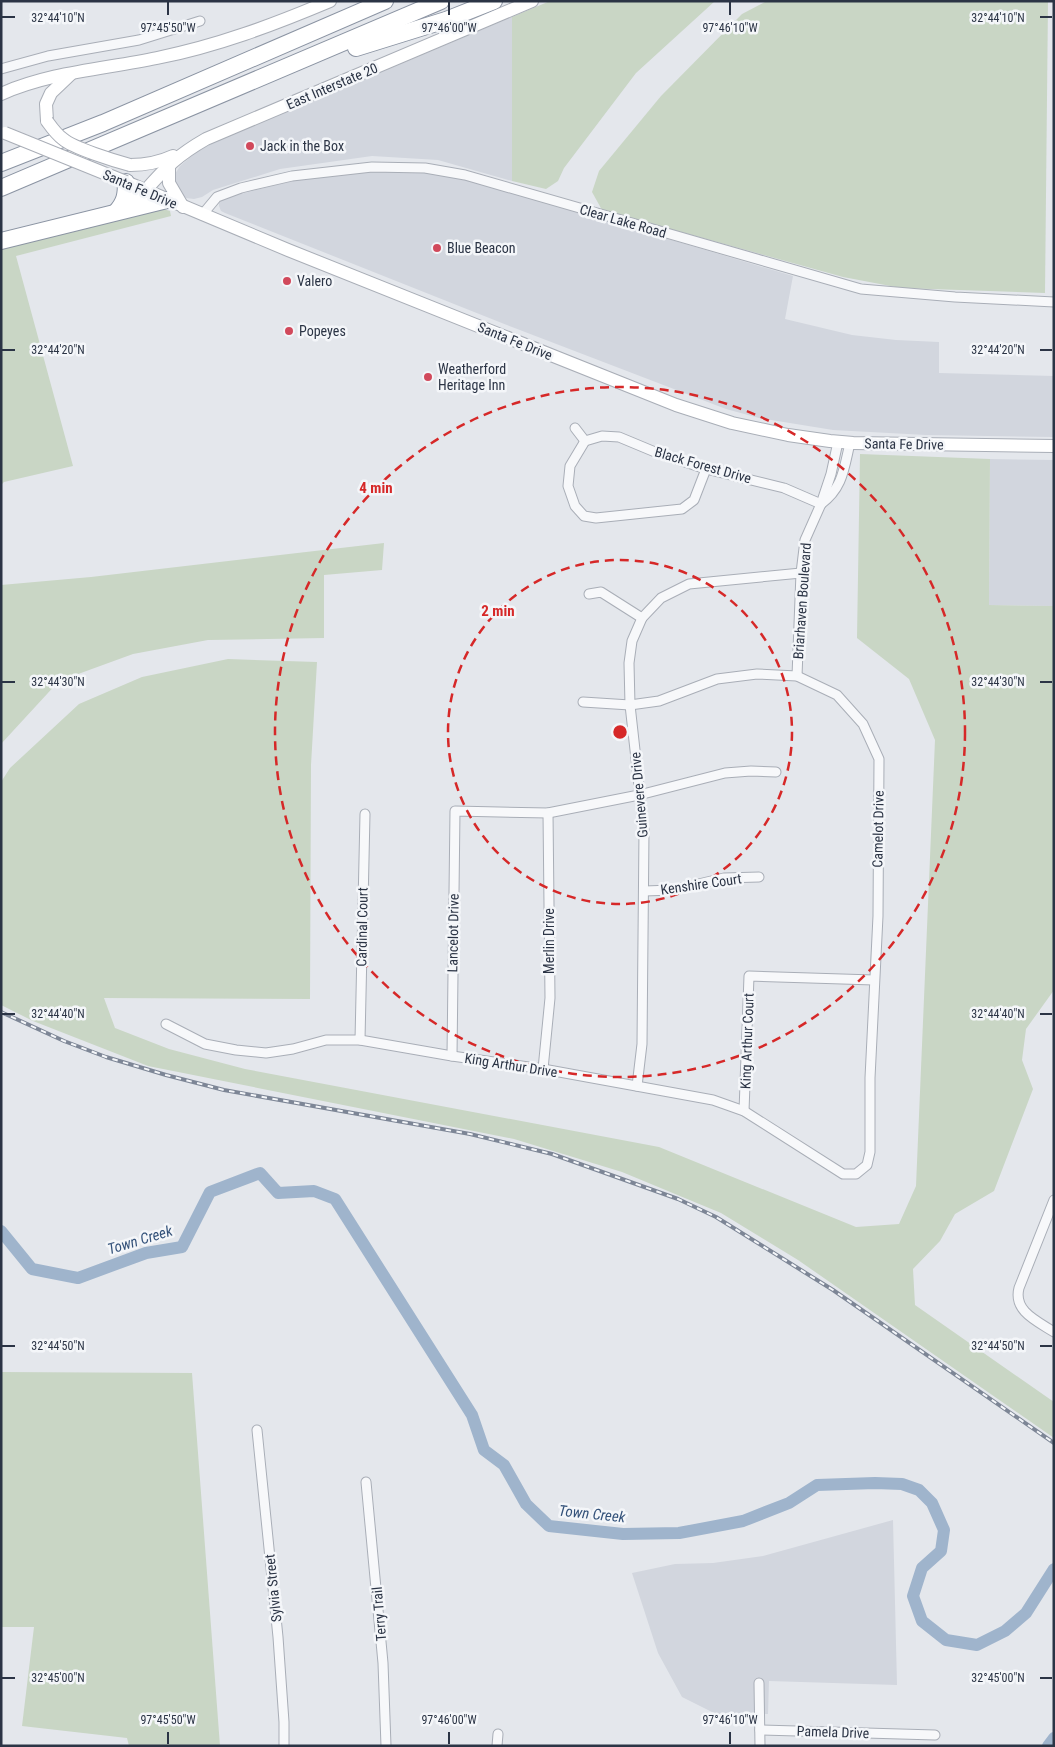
<svg xmlns="http://www.w3.org/2000/svg" width="1055" height="1747" viewBox="0 0 1055 1747" font-family="'Roboto Condensed',sans-serif">
  <rect width="100%" height="100%" fill="#e4e7ec"/>
  <g fill="#d2d6de">
    <polygon points="512,17 512,181 438,160 372,156 280,169 213,190 202,197 194,199 186,198 182,194 175,181 175,174 180,166 195,153 215,142"/>
    <polygon points="380,169 413,170 473,181 793,276 785,319 852,335 896,340 939,342 939,373 1054,376 1054,437 926,435 833,430 759,418 726,409 512,327 225,213 221,211 219,206 219,202 224,198 317,175"/>
    <polygon points="990,459 1054,460 1054,606 989,605"/>
    <polygon points="893,1520 897,1685 769,1681 768,1714 716,1714 682,1697 658,1653 632,1573 675,1564 713,1563 763,1556"/>
  </g>
  <g fill="#c9d6c5">
    <polygon points="550,1 715,1 636,73 564,168 558,181 546,189 512,181 512,17"/>
    <polygon points="767,1 1048,1 1045,293 901,288 843,277 602,210 592,192 599,171 661,96 742,14"/>
    <polygon points="160,208 170,211 171,216 16,256 73,466 4,482 1,485 1,247"/>
    <polygon points="860,454 990,459 989,605 1054,606 1054,990 1026,1029 1022,1060 1033,1089 994,1191 955,1214 940,1241 913,1269 915,1305 1054,1402 1054,1438 798,1260 721,1213 622,1172 514,1139 148,1066 33,1021 1,1005 1,782 10,768 79,704 142,677 228,659 317,662 311,765 310,999 104,998 115,1028 169,1049 245,1069 659,1147 856,1227 899,1224 916,1186 935,740 909,679 857,638"/>
    <polygon points="384,543 382,570 324,575 324,638 208,640 133,654 59,681 1,744 1,585 91,577"/>
    <polygon points="1,1372 192,1373 220,1746 129,1746 127,1738 22,1726 34,1627 1,1627"/>
  </g>
  <g fill="none" stroke-linecap="round" stroke-linejoin="round">
    <g stroke="#9fb4cc" stroke-width="12">
      <polyline points="1,1231 32,1269 78,1278 146,1253 182,1247 210,1192 260,1173 278,1193 314,1191 335,1199 472,1415 484,1450 504,1465 526,1504 549,1526 623,1534 679,1533 743,1521 789,1503 817,1485 875,1483 902,1484 919,1490 932,1503 944,1530 941,1551 922,1568 913,1596 922,1621 946,1640 977,1645 1005,1631 1026,1613 1054,1569"/>
      <polyline points="1048,1746 1054,1738"/>
    </g>
    <g stroke="#a9aeb7" stroke-width="11">
      <g id="street">
        <polyline points="1,69 48,56 139,40 200,21"/>
        <polyline points="202,215 217,197 241,188 292,176 372,167 425,168 465,175 861,289 955,297 1054,302"/>
        <polyline points="575,428 585,441"/>
        <polyline points="585,441 602,436 619,437 655,452 706,469 784,488 821,504"/>
        <polyline points="585,441 570,466 568,486 575,506 584,516 596,518 682,509 694,500 706,469"/>
        <path d="M 821,504 C 843,488 844,468 850,443"/>
        <polyline points="589,594 601,592 642,618"/>
        <polyline points="797,676 801,573 805,540 821,504 831,474 838,442"/>
        <polyline points="644,891 673,890 724,878 759,877"/>
        <polyline points="166,1024 205,1044 236,1050 266,1053 293,1049 326,1040 360,1040 452,1056 543,1069 713,1100 744,1111 843,1174 856,1174 867,1165 870,1152 870,1078 878,916 879,759 863,724 837,695 797,676 757,674 717,679 659,701 630,705 583,702"/>
        <polyline points="360,1040 365,814"/>
        <polyline points="452,1056 455,811 548,813 639,795 725,773 751,771 776,772"/>
        <polyline points="543,1069 550,998 548,813"/>
        <polyline points="637,1086 642,1044 644,831 630,705 629,663 632,641 642,618 661,598 689,584 801,573"/>
        <polyline points="744,1111 749,976 874,980"/>
        <path d="M 1054,1200 L 1019,1288 C 1013,1311 1037,1321 1054,1332"/>
        <polyline points="257,1430 278,1637 284,1722 284,1746"/>
        <polyline points="366,1482 383,1663 386,1746"/>
        <polyline points="759,1683 760,1746"/>
        <polyline points="760,1730 935,1735"/>
        <polyline points="497,1746 498,1734"/>
      </g>
    </g>
    <g stroke="#a9aeb7" stroke-width="14">
      <g id="secondary">
        <path d="M 1,94 C 50,72 105,69 157,58 C 217,46 273,25 330,1"/>
        <polyline points="47,121 46,104 51,93 71,74"/>
        <polyline points="169,164 169,183 183,207"/>
        <path d="M 130,165 C 146,165 158,163 173,156"/>
        <polyline points="126,182 288,250 676,405 732,423 788,435 830,441 853,443 1054,446"/>
        <path d="M 145,191 C 166,167 178,155 206,139 L 532,1"/>
      </g>
    </g>
    <g stroke="#8b94a3" stroke-width="18">
      <g id="highway">
        <polyline points="356,48 446,20 494,1"/>
        <polyline points="1,163 103,123 385,1"/>
        <polyline points="1,188 441,1"/>
        <polyline points="131,208 145,191"/>
        <path d="M 116,212 C 125,202 126,195 126,182"/>
        <polyline points="1,241 167,200"/>
      </g>
    </g>
    <use href="#street" stroke="#f7f8fa" stroke-width="9"/>
    <use href="#secondary" stroke="#fff" stroke-width="12"/>
    <use href="#highway" stroke="#fff" stroke-width="16"/>
    <g stroke="#7d8696" stroke-width="4">
      <polyline id="rail" points="1,1012 64,1041 106,1057 166,1075 224,1090 470,1134 552,1154 678,1199 716,1217 833,1290 1054,1443"/>
    </g>
    <use href="#rail" stroke="#f4f6f9" stroke-width="2" stroke-dasharray="5.5" stroke-linecap="butt"/>
    <g stroke="#a9aeb7" stroke-width="14" stroke-linecap="butt">
      <g id="secondary-bridge">
        <path d="M 47,121 C 52,128 56,134 63,139 C 73,148 115,161 130,165"/>
        <polyline points="5,133 126,182"/>
      </g>
    </g>
    <use href="#secondary-bridge" stroke="#fff" stroke-width="12"/>
  </g>
  <path fill="none" stroke="#2b3445" stroke-width="2" d="M 168,2 L 168,15M 449,2 L 449,15M 730,2 L 730,15M 2,17 L 15,17M 1040,17 L 1052,17M 2,350 L 15,350M 1040,350 L 1052,350M 2,682 L 15,682M 1040,682 L 1052,682M 2,1014 L 15,1014M 1040,1014 L 1052,1014M 2,1346 L 15,1346M 1040,1346 L 1052,1346M 2,1678 L 15,1678M 1040,1678 L 1052,1678M 168,1732 L 168,1744M 449,1732 L 449,1744M 730,1732 L 730,1744"/>
  <g fill="none" stroke="#d62828" stroke-width="2.5" stroke-dasharray="9 6">
    <circle cx="620" cy="732" r="172"/>
    <circle cx="620" cy="732" r="345"/>
  </g>
  <g fill="#d1495b" stroke="#f4f6f9" stroke-width="2">
    <circle cx="250" cy="146" r="5"/>
    <circle cx="437" cy="248" r="5"/>
    <circle cx="287" cy="281" r="5"/>
    <circle cx="289" cy="331" r="5"/>
    <circle cx="428" cy="377" r="5"/>
  </g>
  <g text-anchor="middle" stroke-width="5" stroke-linejoin="round" paint-order="stroke">
    <g font-size="14" fill="#2b3445" stroke="#f4f6f9">
      <text transform="translate(332 86) rotate(-23)" y="5">East Interstate 20</text>
      <text transform="translate(140 189) rotate(23)" y="5">Santa Fe Drive</text>
      <text transform="translate(623 221) rotate(16)" y="5">Clear Lake Road</text>
      <text transform="translate(515 341) rotate(22)" y="5">Santa Fe Drive</text>
      <text transform="translate(904 444) rotate(1)" y="5">Santa Fe Drive</text>
      <text transform="translate(703 465) rotate(16)" y="5">Black Forest Drive</text>
      <text transform="translate(802 601) rotate(-86)" y="5">Briarhaven Boulevard</text>
      <text transform="translate(639 795) rotate(-95)" y="5">Guinevere Drive</text>
      <text transform="translate(878 829) rotate(-89)" y="5">Camelot Drive</text>
      <text transform="translate(701 884) rotate(-8)" y="5">Kenshire Court</text>
      <text transform="translate(362 927) rotate(-89)" y="5">Cardinal Court</text>
      <text transform="translate(453 933) rotate(-89)" y="5">Lancelot Drive</text>
      <text transform="translate(549 941) rotate(-90)" y="5">Merlin Drive</text>
      <text transform="translate(747 1041) rotate(-88)" y="5">King Arthur Court</text>
      <text transform="translate(511 1065) rotate(9)" y="5">King Arthur Drive</text>
      <text transform="translate(273 1588) rotate(-96)" y="5">Sylvia Street</text>
      <text transform="translate(379 1614) rotate(-95)" y="5">Terry Trail</text>
      <text transform="translate(833 1732) rotate(2)" y="5">Pamela Drive</text>
    </g>
    <g font-size="14" fill="#2b3445" stroke="#f4f6f9" text-anchor="start">
      <text x="260" y="151">Jack in the Box</text>
      <text x="447" y="253">Blue Beacon</text>
      <text x="297" y="286">Valero</text>
      <text x="299" y="336">Popeyes</text>
      <text x="438" y="374">Weatherford<tspan x="438" dy="16">Heritage Inn</tspan></text>
    </g>
    <g font-size="15" font-style="italic" fill="#34527a" stroke="#f4f6f9">
      <text transform="translate(140 1240) rotate(-17)" y="5">Town Creek</text>
      <text transform="translate(592 1514) rotate(6)" y="5">Town Creek</text>
    </g>
  </g>
  <g font-size="12" text-anchor="middle" fill="#2b3445" stroke="#f4f6f9" stroke-width="5" stroke-linejoin="round" paint-order="stroke">
    <text x="998" y="22">32°44'10"N</text>
    <text x="58" y="22">32°44'10"N</text>
    <text x="168" y="32">97°45'50"W</text>
    <text x="449" y="32">97°46'00"W</text>
    <text x="730" y="32">97°46'10"W</text>
    <text x="998" y="354">32°44'20"N</text>
    <text x="58" y="354">32°44'20"N</text>
    <text x="998" y="686">32°44'30"N</text>
    <text x="58" y="686">32°44'30"N</text>
    <text x="998" y="1018">32°44'40"N</text>
    <text x="58" y="1018">32°44'40"N</text>
    <text x="998" y="1350">32°44'50"N</text>
    <text x="58" y="1350">32°44'50"N</text>
    <text x="58" y="1682">32°45'00"N</text>
    <text x="998" y="1682">32°45'00"N</text>
    <text x="168" y="1724">97°45'50"W</text>
    <text x="449" y="1724">97°46'00"W</text>
    <text x="730" y="1724">97°46'10"W</text>
  </g>
  <circle cx="620" cy="732" r="8" fill="#d62828" stroke="#f4f6f9" stroke-width="2.5"/>
  <g font-size="15" text-anchor="middle" font-weight="bold" fill="#d62828" stroke="#f4f6f9" stroke-width="5" stroke-linejoin="round" paint-order="stroke">
    <text x="376" y="493">4 min</text>
    <text x="498" y="616">2 min</text>
  </g>
  <rect width="1055" height="1747" fill="none" stroke="#2b3445" stroke-width="5"/>
</svg>
